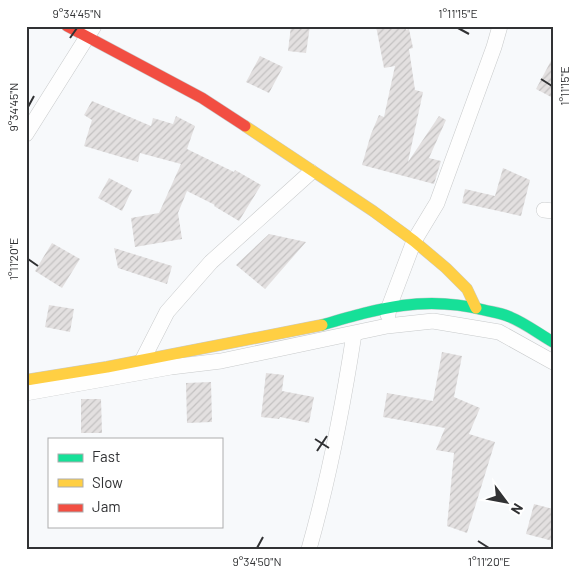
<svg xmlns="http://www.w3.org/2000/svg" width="579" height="575" viewBox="0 0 579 575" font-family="Barlow,sans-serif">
  <defs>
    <pattern id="building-hatch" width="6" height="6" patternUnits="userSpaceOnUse" patternTransform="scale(1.25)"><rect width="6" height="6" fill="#e3e0e0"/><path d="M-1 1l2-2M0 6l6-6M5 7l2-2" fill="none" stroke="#c3c1c1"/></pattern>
  </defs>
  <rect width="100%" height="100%" fill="#f7f9fb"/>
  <g fill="url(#building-hatch)">
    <polygon points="291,26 310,26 306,53 288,51"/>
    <polygon points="376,26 403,26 403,29 405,26 406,30 409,29 413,48 409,49 415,90 423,92 408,162 439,116 446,120 429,158 441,161 434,184 362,165 371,134 379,115 384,117 395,66 384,68"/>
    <polygon points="260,56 283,67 269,93 246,82"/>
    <polygon points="553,57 553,98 536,89"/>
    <polygon points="92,101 151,126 153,118 173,124 176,116 195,126 187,149 234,172 235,170 261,185 239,221 214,206 215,205 187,191 178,213 182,239 135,247 131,218 159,213 181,164 140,153 138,162 84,146 92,120 84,115"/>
    <polygon points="503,168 530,180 521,216 462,203 465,189 495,196"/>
    <polygon points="109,178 132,190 122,211 98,198"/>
    <polygon points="269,234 306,242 265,289 236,265"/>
    <polygon points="52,243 80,259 62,288 35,271"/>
    <polygon points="114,248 172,266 167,284 118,268"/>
    <polygon points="49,305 74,309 70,332 45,327"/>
    <polygon points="442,352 462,356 454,397 480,408 469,434 495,442 467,533 447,526 454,453 436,450 445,428 383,417 387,393 433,401"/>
    <polygon points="266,373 284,375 282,391 314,397 309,423 280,417 279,419 261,417"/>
    <polygon points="211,382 212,422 187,423 186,383"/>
    <polygon points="81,399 101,399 102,433 81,433"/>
    <polygon points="534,504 553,509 553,541 526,534"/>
  </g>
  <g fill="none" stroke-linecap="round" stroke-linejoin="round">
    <g stroke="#c8cacb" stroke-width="16">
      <g id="street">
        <polyline points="26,134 94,26"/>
        <polyline points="544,210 553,211"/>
        <polyline points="388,315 389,307 414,241 437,203 494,47 500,26"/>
        <polyline points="143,359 167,312 211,262 311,172"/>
        <polyline points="26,393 171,367 221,361 387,326 433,321 499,332 553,362"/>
        <path d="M 309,549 C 329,478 343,406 354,334"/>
      </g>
    </g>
    <g stroke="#c8cacb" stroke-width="12">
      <path id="fast" d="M 322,325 C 380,308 424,295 484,310 C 492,312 502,313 510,317 C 525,323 539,334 553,342"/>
    </g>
    <g stroke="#c8cacb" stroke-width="12">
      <g id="slow">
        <polyline points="245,126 373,211 414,241 446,268 467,289 476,308"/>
        <polyline points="26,380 107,367 322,325"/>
      </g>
    </g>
    <g stroke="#c8cacb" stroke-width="12">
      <polyline id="jam" points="67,26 202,98 245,126"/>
    </g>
    <use href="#street" stroke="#fefefe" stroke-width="15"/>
    <use href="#fast" stroke="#16e098" stroke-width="11"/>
    <use href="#slow" stroke="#ffcf43" stroke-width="11"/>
    <use href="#jam" stroke="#f24e42" stroke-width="11"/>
  </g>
  <path fill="none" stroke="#313234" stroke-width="2" d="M 458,28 L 469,34M 70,38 L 77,28M 541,79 L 552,86M 28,107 L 34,96M 28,259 L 38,266M 315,439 L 329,448M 317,451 L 327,436M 478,541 L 489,548M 257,548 L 263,537"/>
  <rect width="579" height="575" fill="none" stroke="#ffffff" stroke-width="55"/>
  <rect x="48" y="438" width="175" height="90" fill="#ffffff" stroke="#adadae"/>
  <rect x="58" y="454" width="25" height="8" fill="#16e098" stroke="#adadae"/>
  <text x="92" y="462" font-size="15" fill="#313234">Fast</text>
  <rect x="58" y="479" width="25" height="8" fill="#ffcf43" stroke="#adadae"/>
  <text x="92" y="488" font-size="15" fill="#313234">Slow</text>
  <rect x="58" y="504" width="25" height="8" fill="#f24e42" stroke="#adadae"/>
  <text x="92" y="512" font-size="15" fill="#313234">Jam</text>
  <g transform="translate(506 502) rotate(122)" stroke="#ffffff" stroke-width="4" paint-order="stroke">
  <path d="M0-4L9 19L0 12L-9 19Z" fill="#313234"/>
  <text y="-8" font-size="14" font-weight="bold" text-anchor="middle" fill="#313234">N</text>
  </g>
  <rect x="28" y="28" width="524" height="520" fill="none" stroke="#313234" stroke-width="2"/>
  <g font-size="12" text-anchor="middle" fill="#313234">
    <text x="77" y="18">9°34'45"N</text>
    <text x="458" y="18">1°11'15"E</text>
    <text transform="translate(565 86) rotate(-90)" y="4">1°11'15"E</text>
    <text transform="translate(14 107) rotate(-90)" y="4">9°34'45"N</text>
    <text transform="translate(14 259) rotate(-90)" y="4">1°11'20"E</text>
    <text x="257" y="566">9°34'50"N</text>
    <text x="489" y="566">1°11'20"E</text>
  </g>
</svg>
